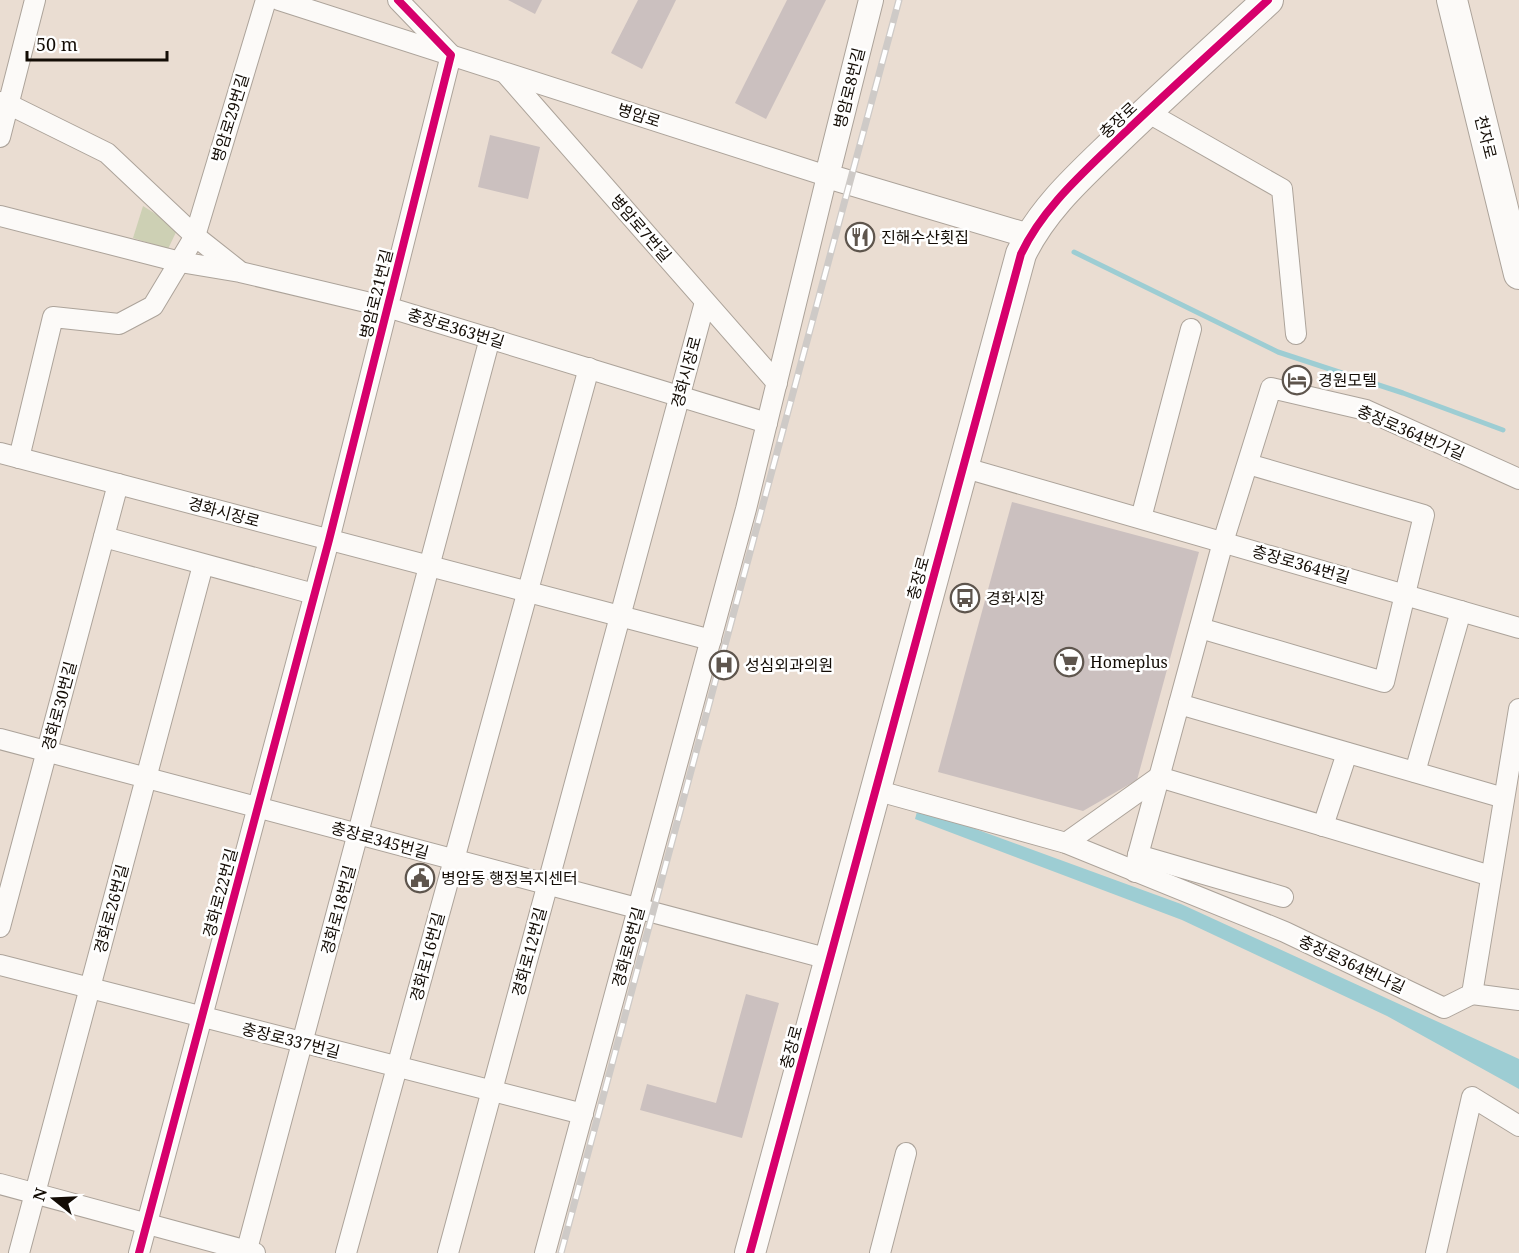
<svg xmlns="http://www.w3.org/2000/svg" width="1519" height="1253" viewBox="0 0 1519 1253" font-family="'Noto Serif','Noto Sans KR',serif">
  <rect width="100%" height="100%" fill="#eaddd2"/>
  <polygon fill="#cdd0b4" points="143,206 178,228 168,249 133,238"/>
  <polygon fill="#9dcdd3" points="918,808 1181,904 1519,1059 1519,1089 1387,1016 1182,920 915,819"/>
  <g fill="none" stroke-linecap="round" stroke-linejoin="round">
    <polyline stroke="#9dcdd3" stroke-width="5" points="1074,252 1278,352 1403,393 1503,430"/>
  </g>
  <g fill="#cbc0bf">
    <polygon points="508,0 542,0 535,14"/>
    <polygon points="638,0 676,0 642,69 611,53"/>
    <polygon points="787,0 826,0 766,119 735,103"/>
    <polygon points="490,135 540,147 528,199 478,187"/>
    <polygon points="1012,502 1199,552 1137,780 1083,811 938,772"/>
    <polygon points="746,994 779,1003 742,1138 640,1110 647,1084 716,1103"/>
  </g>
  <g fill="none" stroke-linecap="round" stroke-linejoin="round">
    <g stroke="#aca39a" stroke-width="22">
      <g id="minor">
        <polyline points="279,0 827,176 746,509 545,1253"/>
        <polyline points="506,74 777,383"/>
        <polyline points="0,102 8,104 107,153 195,236 238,270"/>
        <polyline points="1147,112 1282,189 1296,334"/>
        <polyline points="0,137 35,0"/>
        <polyline points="0,216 180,262 240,272 387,307 767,423"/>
        <polyline points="0,453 711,640"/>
        <polyline points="19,458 53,317 119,324 153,306 195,236 266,0"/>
        <polyline points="962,467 1519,628"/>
        <polyline points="1141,518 1191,329"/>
        <polyline points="104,537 314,594"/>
        <polyline points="1200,628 1384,682 1424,515 1248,464"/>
        <polyline points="1179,704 1504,798"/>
        <polyline points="0,739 829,959"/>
        <polyline points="1415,772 1461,611"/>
        <polyline points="875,790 1066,843 1285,932 1444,1008 1472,994 1519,709"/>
        <polyline points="1323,826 1347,753"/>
        <polyline points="1066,843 1159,777 1491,876"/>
        <polyline points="1138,855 1283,897"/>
        <polyline points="1135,872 1138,855 1223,542 1271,388 1366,410 1519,479"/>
        <polyline points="0,927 118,484"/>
        <polyline points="0,965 583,1114"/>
        <polyline points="1472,994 1519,1000"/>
        <polyline points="0,1184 255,1253"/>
        <polyline points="19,1253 203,565"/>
        <polyline points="139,1253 329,540 451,55 398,0"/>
        <polyline points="246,1253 490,338"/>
        <polyline points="346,1253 589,368"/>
        <polyline points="448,1253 705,302"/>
        <polyline points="880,1253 906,1153"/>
        <polyline points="1436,1253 1472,1097 1519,1126"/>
      </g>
    </g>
    <g stroke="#aca39a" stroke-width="26">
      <polyline id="tertiary" points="871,0 827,176 1029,236"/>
    </g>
    <g stroke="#aca39a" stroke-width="32">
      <g id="primary">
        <polyline points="1452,0 1519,274"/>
        <path d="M 750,1253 L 1021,254 C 1043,208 1081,175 1117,140 C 1167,92 1218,46 1268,0"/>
      </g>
    </g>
    <use href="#minor" stroke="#fcfaf8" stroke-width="20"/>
    <use href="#tertiary" stroke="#fcfaf8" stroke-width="24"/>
    <use href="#primary" stroke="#fcfaf8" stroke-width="30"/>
    <g stroke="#cecac7" stroke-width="7">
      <polyline id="rail" points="561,1253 899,0"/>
    </g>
    <use href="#rail" stroke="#fff" stroke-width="4.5" stroke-dasharray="14" stroke-linecap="butt"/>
    <g stroke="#fff" stroke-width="11">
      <g id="cycleway">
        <polyline points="139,1253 329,540 451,55 398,0"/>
        <path d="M 750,1253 L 1021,254 C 1043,208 1081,175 1117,140 C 1167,92 1218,46 1268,0"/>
      </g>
    </g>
    <use href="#cycleway" stroke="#d6006c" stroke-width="8"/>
  </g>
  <defs>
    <g id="restaurant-ring" transform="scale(1.5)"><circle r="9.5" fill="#fff" stroke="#5e554d" stroke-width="1.5"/><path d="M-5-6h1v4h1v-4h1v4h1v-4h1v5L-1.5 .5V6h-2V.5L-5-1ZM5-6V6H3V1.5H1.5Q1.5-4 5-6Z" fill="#5e554d"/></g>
    <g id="hotel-ring" transform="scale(1.5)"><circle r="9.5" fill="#fff" stroke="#5e554d" stroke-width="1.5"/><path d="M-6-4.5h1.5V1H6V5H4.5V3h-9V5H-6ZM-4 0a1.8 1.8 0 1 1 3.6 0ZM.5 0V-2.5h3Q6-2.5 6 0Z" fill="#5e554d"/></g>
    <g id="bus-ring" transform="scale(1.5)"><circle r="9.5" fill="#fff" stroke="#5e554d" stroke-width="1.5"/><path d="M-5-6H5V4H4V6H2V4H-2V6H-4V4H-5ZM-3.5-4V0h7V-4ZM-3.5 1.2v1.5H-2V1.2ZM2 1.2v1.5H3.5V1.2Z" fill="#5e554d"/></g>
    <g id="supermarket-ring" transform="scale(1.5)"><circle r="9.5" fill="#fff" stroke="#5e554d" stroke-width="1.5"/><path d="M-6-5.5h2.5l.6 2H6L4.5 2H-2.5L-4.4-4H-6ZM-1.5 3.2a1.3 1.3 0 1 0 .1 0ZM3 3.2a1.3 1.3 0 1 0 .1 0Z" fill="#5e554d"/></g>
    <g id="hospital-ring" transform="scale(1.5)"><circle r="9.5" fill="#fff" stroke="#5e554d" stroke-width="1.5"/><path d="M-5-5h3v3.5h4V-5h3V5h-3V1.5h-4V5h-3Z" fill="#5e554d"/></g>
    <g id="civic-ring" transform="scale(1.5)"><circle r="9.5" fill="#fff" stroke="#5e554d" stroke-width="1.5"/><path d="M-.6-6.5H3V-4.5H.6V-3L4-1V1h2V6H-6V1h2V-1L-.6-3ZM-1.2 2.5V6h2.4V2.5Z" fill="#5e554d"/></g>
  </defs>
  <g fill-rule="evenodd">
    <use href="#restaurant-ring" x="860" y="237"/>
    <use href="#hotel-ring" x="1297" y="380"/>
    <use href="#bus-ring" x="965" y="598"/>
    <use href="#supermarket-ring" x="1069" y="662"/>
    <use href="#hospital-ring" x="724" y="665"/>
    <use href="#civic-ring" x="420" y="878"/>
  </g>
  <g text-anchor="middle" stroke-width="5" stroke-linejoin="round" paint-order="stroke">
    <g font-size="16" fill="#130c05" stroke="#fff">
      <text transform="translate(849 88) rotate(-76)" y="6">병암로8번길</text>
      <text transform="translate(639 115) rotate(18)" y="6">병암로</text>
      <text transform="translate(230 118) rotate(-73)" y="6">병암로29번길</text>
      <text transform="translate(1118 120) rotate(-43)" y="6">충장로</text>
      <text transform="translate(1486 137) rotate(76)" y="6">천자로</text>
      <text transform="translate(641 228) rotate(49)" y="6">병암로7번길</text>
      <text transform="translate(376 294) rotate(-76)" y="6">병암로21번길</text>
      <text transform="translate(456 328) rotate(17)" y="6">충장로363번길</text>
      <text transform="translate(686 372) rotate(-75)" y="6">경화시장로</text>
      <text transform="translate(1411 432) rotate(23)" y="6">충장로364번가길</text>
      <text transform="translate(224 512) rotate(15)" y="6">경화시장로</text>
      <text transform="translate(1301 564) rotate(16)" y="6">충장로364번길</text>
      <text transform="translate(918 578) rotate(-75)" y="6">충장로</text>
      <text transform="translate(59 706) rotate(-75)" y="6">경화로30번길</text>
      <text transform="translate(380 840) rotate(15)" y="6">충장로345번길</text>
      <text transform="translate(220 893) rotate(-75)" y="6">경화로22번길</text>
      <text transform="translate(111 909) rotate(-75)" y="6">경화로26번길</text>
      <text transform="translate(338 910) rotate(-75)" y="6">경화로18번길</text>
      <text transform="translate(628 947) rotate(-75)" y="6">경화로8번길</text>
      <text transform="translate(529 952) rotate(-75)" y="6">경화로12번길</text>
      <text transform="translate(427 957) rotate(-75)" y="6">경화로16번길</text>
      <text transform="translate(1352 964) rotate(25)" y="6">충장로364번나길</text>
      <text transform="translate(291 1040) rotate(14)" y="6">충장로337번길</text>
      <text transform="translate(791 1047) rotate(-75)" y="6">충장로</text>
    </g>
    <g font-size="16" fill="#130c05" stroke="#fff" text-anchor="start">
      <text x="881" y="243">진해수산횟집</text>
      <text x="1318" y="386">경원모텔</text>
      <text x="986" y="604">경화시장</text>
      <text x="1090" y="668">Homeplus</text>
      <text x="745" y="671">성심외과의원</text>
      <text x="441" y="884">병암동 행정복지센터</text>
    </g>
  </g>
  <g transform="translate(54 1199) rotate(288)" stroke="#ffffff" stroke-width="4.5" paint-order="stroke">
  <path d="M0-4.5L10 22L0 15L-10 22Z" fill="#130c05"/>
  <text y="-9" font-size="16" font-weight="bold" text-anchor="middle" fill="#130c05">N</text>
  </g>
  <path d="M27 51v9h140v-9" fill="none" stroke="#130c05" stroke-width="3"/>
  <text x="36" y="51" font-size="18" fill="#130c05" stroke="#ffffff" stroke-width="4.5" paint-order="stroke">50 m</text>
</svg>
